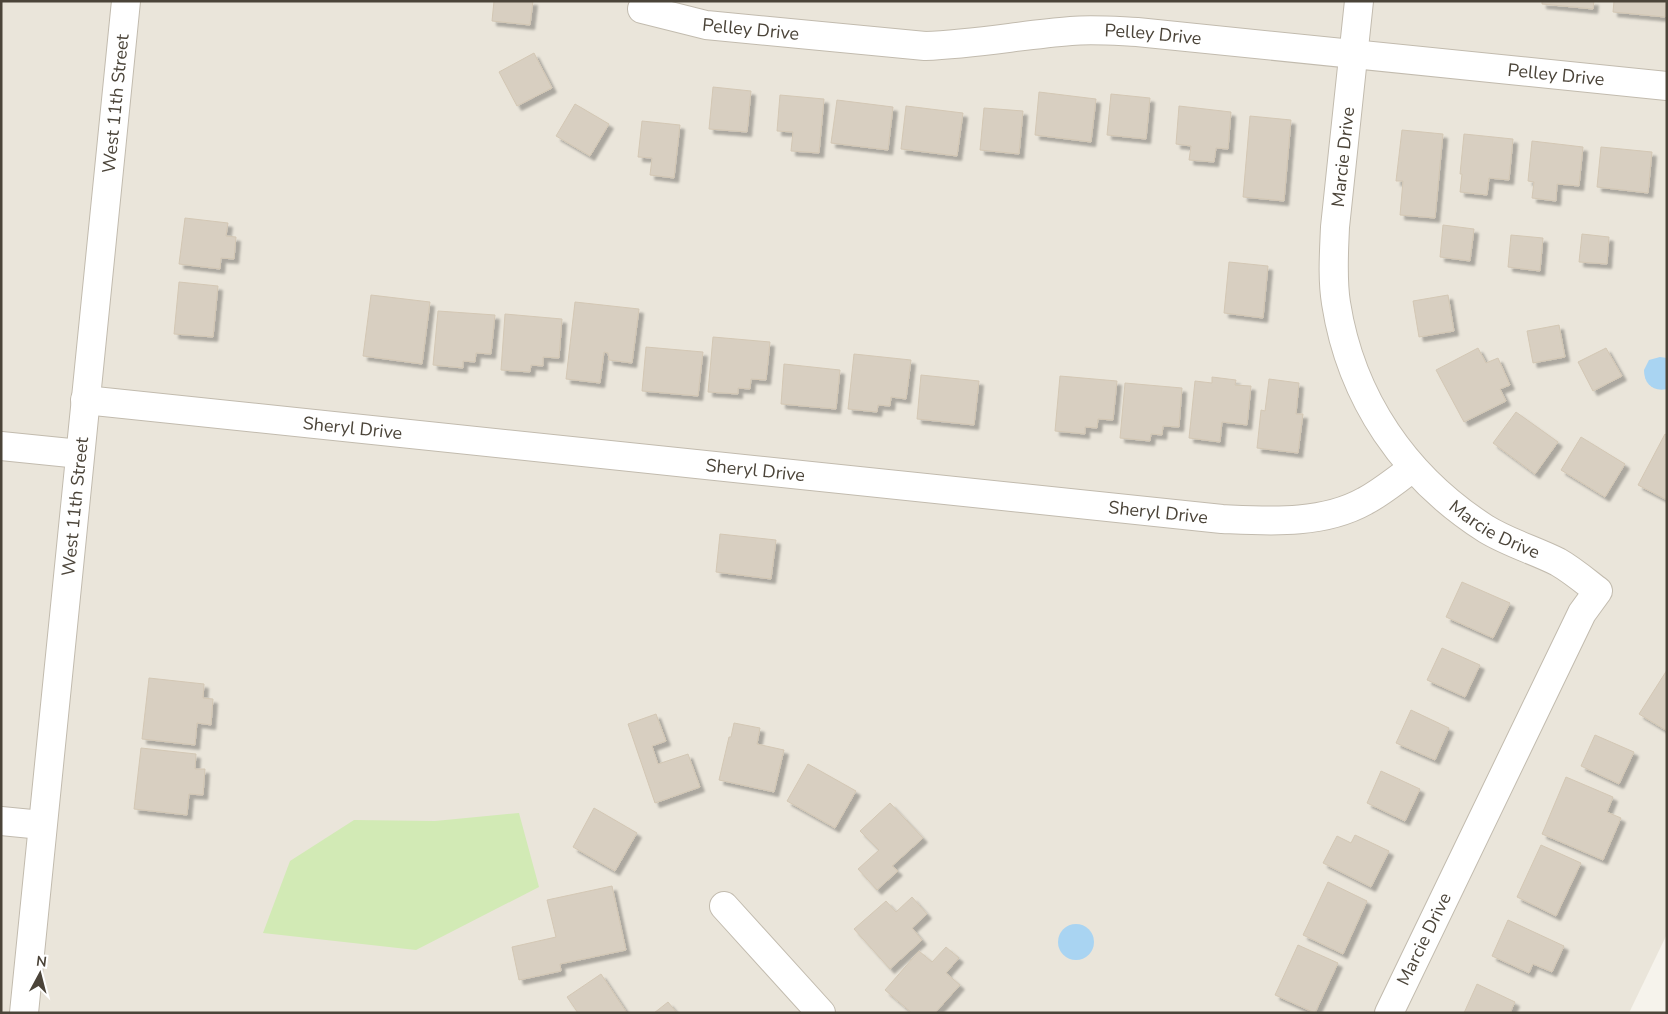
<svg xmlns="http://www.w3.org/2000/svg" width="1668" height="1014" viewBox="0 0 1668 1014" font-family="'Nunito Sans',sans-serif">
  <defs>
    <filter id="shadow"><feDropShadow dx="4.5" dy="4.5" stdDeviation="1" flood-color="#0004"/></filter>
  </defs>
  <rect width="100%" height="100%" fill="#f6f3ec"/>
  <polygon fill="#eae5da" points="1,1 1667,1 1667,934 1629,1013 1,1013"/>
  <polygon fill="#d2eab5" points="519,813 539,887 416,950 263,933 290,861 354,820 435,821"/>
  <g fill="#a9d4f2">
    <path d="M 1660,357 L 1667,358 L 1667,389 C 1653,392 1644,384 1644,370 L 1649,360 Z"/>
    <circle cx="1076" cy="942" r="18"/>
  </g>
  <g fill="#d8cfc1" stroke="#d3c7b4" filter="url(#shadow)">
    <polygon points="494,1 533,1 530,25 492,21"/>
    <polygon points="1542,1 1594,1 1593,9 1542,4"/>
    <polygon points="1614,1 1666,1 1665,17 1613,12"/>
    <polygon points="534,53 552,88 517,106 499,72"/>
    <polygon points="713,87 751,91 747,132 709,129"/>
    <polygon points="1039,92 1096,99 1091,142 1035,135"/>
    <polygon points="1111,94 1150,98 1146,139 1107,135"/>
    <polygon points="780,95 824,99 819,153 791,151 793,132 777,131"/>
    <polygon points="837,100 893,107 888,150 831,143"/>
    <polygon points="575,104 609,124 590,156 556,136"/>
    <polygon points="906,106 963,113 957,156 901,149"/>
    <polygon points="1179,106 1231,112 1228,149 1216,148 1214,162 1189,160 1191,146 1176,144"/>
    <polygon points="984,108 1023,111 1019,154 980,150"/>
    <polygon points="1250,116 1291,120 1284,201 1243,197"/>
    <polygon points="642,121 680,125 674,178 650,175 652,158 638,157"/>
    <polygon points="1402,130 1443,134 1435,218 1400,215 1403,181 1396,181"/>
    <polygon points="1464,134 1513,139 1509,180 1489,178 1487,195 1460,192 1462,174 1460,174"/>
    <polygon points="1532,141 1583,147 1579,186 1557,184 1556,201 1532,198 1534,182 1528,181"/>
    <polygon points="1601,147 1652,152 1648,193 1597,187"/>
    <polygon points="185,218 228,223 226,236 236,237 234,259 221,258 220,269 179,264"/>
    <polygon points="1443,225 1474,229 1470,261 1440,257"/>
    <polygon points="1582,234 1609,237 1607,264 1579,262"/>
    <polygon points="1511,235 1543,238 1540,271 1508,267"/>
    <polygon points="1229,262 1268,266 1263,318 1224,313"/>
    <polygon points="179,282 218,286 213,337 174,334"/>
    <polygon points="371,295 430,302 422,364 363,356"/>
    <polygon points="1448,295 1454,331 1419,337 1413,301"/>
    <polygon points="575,302 639,309 632,363 609,360 608,353 604,352 600,383 566,379"/>
    <polygon points="438,311 495,315 491,354 476,353 475,362 463,361 463,368 433,365"/>
    <polygon points="505,314 562,319 559,358 543,357 543,366 531,365 530,372 501,370"/>
    <polygon points="1559,325 1565,357 1533,363 1527,331"/>
    <polygon points="713,337 770,342 766,380 751,379 750,389 738,388 738,394 708,392"/>
    <polygon points="646,347 703,352 698,396 642,391"/>
    <polygon points="1478,348 1486,363 1498,358 1510,385 1500,389 1506,401 1464,422 1436,370"/>
    <polygon points="1606,348 1622,376 1593,391 1578,362"/>
    <polygon points="854,354 911,360 906,399 891,397 890,406 878,405 877,412 848,409"/>
    <polygon points="784,364 840,370 836,409 781,404"/>
    <polygon points="921,375 979,381 974,425 917,419"/>
    <polygon points="1060,376 1117,381 1113,420 1098,419 1097,428 1085,427 1085,434 1055,431"/>
    <polygon points="1212,377 1236,380 1235,385 1251,386 1247,425 1222,422 1220,442 1189,438 1195,381 1212,383"/>
    <polygon points="1269,379 1299,383 1296,414 1303,414 1298,453 1257,448 1261,410 1265,411"/>
    <polygon points="1125,383 1182,388 1179,427 1163,426 1162,435 1151,434 1150,441 1120,438"/>
    <polygon points="1516,412 1558,442 1535,474 1493,443"/>
    <polygon points="1665,434 1667,435 1667,500 1638,485"/>
    <polygon points="1581,437 1625,464 1605,497 1561,470"/>
    <polygon points="720,534 776,540 771,579 716,572"/>
    <polygon points="1462,582 1510,603 1493,638 1446,617"/>
    <polygon points="1442,648 1480,665 1465,697 1427,680"/>
    <polygon points="1667,670 1667,731 1639,714"/>
    <polygon points="149,678 204,684 203,698 213,699 211,725 197,723 195,745 142,739"/>
    <polygon points="1411,710 1449,728 1435,760 1396,743"/>
    <polygon points="656,714 666,741 652,746 658,764 688,754 700,787 655,803 628,724"/>
    <polygon points="734,723 760,728 757,744 784,750 774,792 719,780 729,737 731,737"/>
    <polygon points="1595,735 1634,752 1619,784 1581,766"/>
    <polygon points="141,748 196,754 195,769 205,769 203,795 189,794 187,815 134,809"/>
    <polygon points="808,764 856,791 835,828 787,801"/>
    <polygon points="1381,771 1420,789 1405,821 1367,803"/>
    <polygon points="1566,777 1613,797 1607,812 1621,818 1603,860 1542,834"/>
    <polygon points="890,803 923,838 892,866 898,871 877,890 858,869 879,850 860,831"/>
    <polygon points="594,808 637,833 615,871 573,847"/>
    <polygon points="1355,835 1389,851 1371,887 1323,863 1337,836 1351,843"/>
    <polygon points="1541,845 1581,863 1556,916 1517,897"/>
    <polygon points="1328,882 1367,901 1343,954 1303,935"/>
    <polygon points="612,886 626,950 560,964 561,971 519,980 512,947 556,937 547,900"/>
    <polygon points="912,897 927,914 912,928 922,940 890,969 854,929 886,901 896,912"/>
    <polygon points="1508,920 1564,946 1552,972 1533,964 1529,973 1492,956"/>
    <polygon points="1298,945 1338,963 1315,1013 1275,995"/>
    <polygon points="946,947 959,958 946,973 960,985 935,1013 912,1013 885,990 919,951 932,962"/>
    <polygon points="601,974 627,1013 578,1013 567,997"/>
    <polygon points="1477,984 1515,1002 1510,1013 1464,1013"/>
    <polygon points="668,1002 677,1013 654,1013"/>
  </g>
  <g fill="none" stroke-linecap="round" stroke-linejoin="round">
    <g stroke="#c2bbae" stroke-width="30">
      <g id="street">
        <path id="s1" d="M 1359,1 L 1335,227 C 1334,252 1332,278 1336,303 C 1351,399 1405,477 1486,529 C 1509,543 1534,550 1558,562 C 1572,570 1585,581 1598,591 L 1582,613 L 1389,1013"/>
        <path id="s2" d="M 642,9 L 706,25 L 925,46 C 974,44 1022,35 1071,31 C 1093,29 1115,31 1137,32 L 1667,86"/>
        <path id="s3" d="M 85,400 L 1222,519 C 1269,521 1322,525 1365,501 C 1382,492 1397,479 1413,468"/>
        <polyline points="1,446 80,454"/>
        <polyline points="1,821 42,825"/>
        <polyline points="724,906 821,1013"/>
        <path id="s4" d="M 24,1013 L 126,1"/>
      </g>
    </g>
    <use href="#street" stroke="#fff" stroke-width="28"/>
  </g>
  <g text-anchor="middle" stroke-width="4" stroke-linejoin="round" paint-order="stroke">
    <g font-size="18" fill="#4b4439" stroke="#fff">
      <text dy="6" stroke="none"><textPath href="#s2" startOffset="111">Pelley Drive</textPath></text>
      <text dy="6" stroke="none"><textPath href="#s2" startOffset="515">Pelley Drive</textPath></text>
      <text dy="6" stroke="none"><textPath href="#s2" startOffset="920">Pelley Drive</textPath></text>
      <text dy="6" stroke="none"><textPath href="#s4" startOffset="914">West 11th Street</textPath></text>
      <text transform="translate(1343 157) rotate(-84)" y="6">Marcie Drive</text>
      <text dy="6" stroke="none"><textPath href="#s3" startOffset="269">Sheryl Drive</textPath></text>
      <text dy="6" stroke="none"><textPath href="#s3" startOffset="674">Sheryl Drive</textPath></text>
      <text dy="6" stroke="none"><textPath href="#s4" startOffset="509">West 11th Street</textPath></text>
      <text dy="6" stroke="none"><textPath href="#s3" startOffset="1079">Sheryl Drive</textPath></text>
      <text dy="6" stroke="none"><textPath href="#s1" startOffset="591">Marcie Drive</textPath></text>
      <text transform="translate(1424 939) rotate(-64)" y="6">Marcie Drive</text>
    </g>
  </g>
  <rect width="1668" height="1014" fill="none" stroke="#4b4439" stroke-width="5"/>
  <g transform="translate(40 974) rotate(7)" stroke="#ffffff" stroke-width="4" paint-order="stroke">
  <path d="M0-4L9 19L0 12L-9 19Z" fill="#4b4439"/>
  <text y="-8" font-size="14" font-weight="bold" text-anchor="middle" fill="#4b4439">N</text>
  </g>
</svg>
